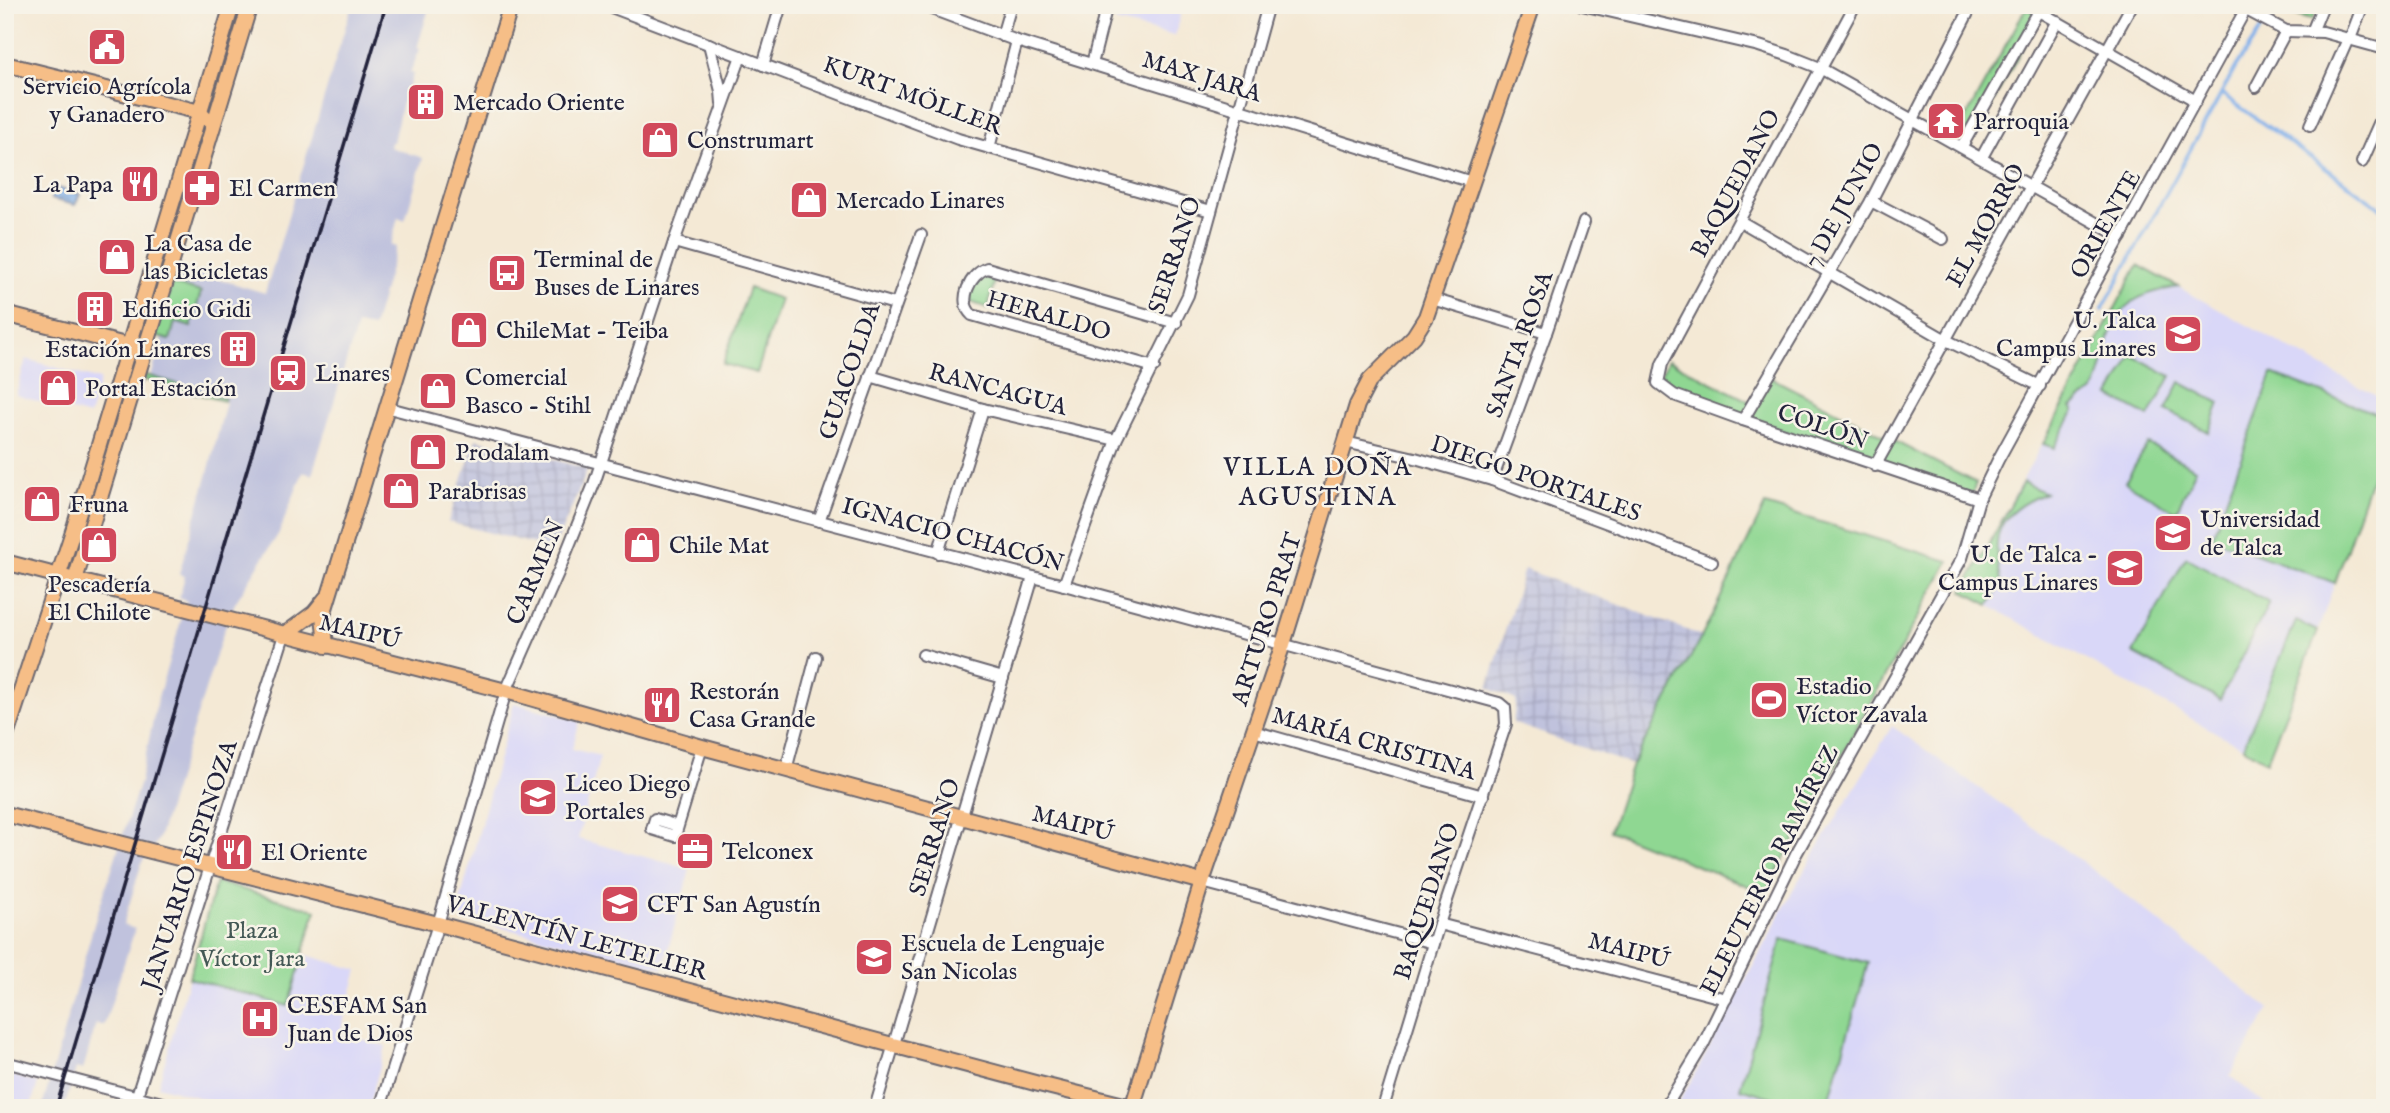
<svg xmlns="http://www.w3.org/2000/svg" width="2390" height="1113" viewBox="0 0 2390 1113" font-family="'IM FELL English',serif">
  <defs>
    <pattern id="industrial-grid" width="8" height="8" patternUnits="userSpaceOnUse" patternTransform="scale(1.75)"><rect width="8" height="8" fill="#c0c2dd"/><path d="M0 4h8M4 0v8" fill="none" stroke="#a5a6bf"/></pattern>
    <pattern id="water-waves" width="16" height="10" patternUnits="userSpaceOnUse" patternTransform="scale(1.75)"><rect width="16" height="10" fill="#7fafea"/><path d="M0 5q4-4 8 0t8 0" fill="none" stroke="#688ebf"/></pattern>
  </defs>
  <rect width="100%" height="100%" fill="#f7f3e8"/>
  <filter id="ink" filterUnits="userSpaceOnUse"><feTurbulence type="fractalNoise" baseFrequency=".0143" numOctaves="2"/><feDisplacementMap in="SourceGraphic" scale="14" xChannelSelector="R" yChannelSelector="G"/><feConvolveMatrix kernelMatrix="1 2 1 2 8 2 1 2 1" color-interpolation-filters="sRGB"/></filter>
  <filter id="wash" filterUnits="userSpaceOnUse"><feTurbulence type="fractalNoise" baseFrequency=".00686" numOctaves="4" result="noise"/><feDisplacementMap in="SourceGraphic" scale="28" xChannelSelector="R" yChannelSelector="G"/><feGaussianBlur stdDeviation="1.57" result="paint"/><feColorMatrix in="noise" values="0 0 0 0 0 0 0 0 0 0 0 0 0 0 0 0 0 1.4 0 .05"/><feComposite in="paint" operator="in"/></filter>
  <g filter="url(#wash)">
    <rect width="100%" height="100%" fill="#f4e9d5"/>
    <g fill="#d9d7f8">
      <polygon points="1118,5 1183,5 1175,36 1115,22"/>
      <polygon points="2138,265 2385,401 2385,438 2318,631 2267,761 1963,591"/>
      <polygon points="26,359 100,380 89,416 16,395"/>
      <polygon points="514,703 580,721 572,749 600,756 578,839 690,869 663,968 456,916"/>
      <polygon points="1892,726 2096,872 2270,1009 2230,1076 2270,1108 1675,1108 1693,1078 1797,883"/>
      <polygon points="303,954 358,970 340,1033 386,1046 368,1108 236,1108 158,1086 189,978 288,1006"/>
      <polygon points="5,1073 38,1083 30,1108 5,1108"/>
    </g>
    <g fill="url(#industrial-grid)">
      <polygon points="476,439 588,469 554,549 448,522"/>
      <polygon points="1524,569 1702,636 1632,765 1513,723 1516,700 1488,688"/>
    </g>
    <polygon fill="#c0c2dd" points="352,5 430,5 417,48 420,49 410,73 413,74 405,102 402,102 393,142 390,142 389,147 423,158 405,220 398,217 391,245 396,247 373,328 357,325 312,475 303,472 279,533 235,603 223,633 158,840 142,862 123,925 135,929 104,1026 96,1024 83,1070 76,1068 64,1108 42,1108 95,921 140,782 158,697 187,601 179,598 185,576 179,574 208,473 226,402 150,381 182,268 265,293"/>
    <g fill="#8fd792" stroke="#587c66" stroke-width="2">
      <polygon points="2289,5 2318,5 2312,20 2283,13"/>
      <polygon points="2026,8 2040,15 1974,137 1959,130"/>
      <path d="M 2138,265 L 2178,287 C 2131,295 2115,306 2105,355 C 2103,365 2100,382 2093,391 C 2087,397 2077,402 2071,407 L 2074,411 C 2069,424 2060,435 2054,448 L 2043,444 Z"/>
      <polygon points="978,271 996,276 988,308 967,301"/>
      <polygon points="172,284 201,292 191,327 175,322 170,340 154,336"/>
      <polygon points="749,288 780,299 757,373 723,364"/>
      <polygon points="2132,355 2171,376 2149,417 2110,396"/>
      <polygon points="1668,360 1752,403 1768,376 1976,483 1972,494 1748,420 1657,382"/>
      <polygon points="143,374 225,398 224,401 142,379"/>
      <polygon points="2272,374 2385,417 2385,438 2335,583 2212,538"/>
      <polygon points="2180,382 2220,403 2209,432 2166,410"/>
      <polygon points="2148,444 2196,469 2176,512 2125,482"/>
      <path d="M 2023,482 L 2045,493 C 1996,513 1990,535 2002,584 L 1989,605 L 1963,591 Z"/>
      <polygon points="1765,505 1949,561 1765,893 1610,831 1632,765 1702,636"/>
      <polygon points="2186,557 2269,603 2220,700 2133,653"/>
      <polygon points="2296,621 2318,631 2267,761 2243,747"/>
      <polygon points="216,882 316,910 288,1006 189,978"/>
      <polygon points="1782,939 1868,963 1827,1108 1809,1108 1740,1088"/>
    </g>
    <polygon fill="url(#water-waves)" stroke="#506892" stroke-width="2" points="53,187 80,194 75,205 51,199"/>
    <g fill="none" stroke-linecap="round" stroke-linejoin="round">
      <g stroke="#7fafea" stroke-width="3.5">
        <polyline points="2222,94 2385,211"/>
        <polyline points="2102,310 2236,67 2277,5"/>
      </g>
    </g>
  </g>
  <g filter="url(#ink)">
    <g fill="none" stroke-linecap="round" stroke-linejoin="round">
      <g stroke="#6c6871" stroke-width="14">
        <g id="minor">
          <polyline points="606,5 958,139 1211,211"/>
          <polyline points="921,5 1017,41 1472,182"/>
          <polyline points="1582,5 1759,46 1787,55 1820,68 2121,237"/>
          <polyline points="1855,5 1662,364 1658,383 1674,395 1743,420 1979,499"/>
          <polyline points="2028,5 2196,101"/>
          <polyline points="2237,5 2286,31 2323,32 2385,49"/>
          <polyline points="2312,32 2323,5"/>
          <polyline points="1002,36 1011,5"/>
          <polyline points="2350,39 2363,5"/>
          <polyline points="709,44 721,91 722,103"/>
          <polyline points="1092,64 1107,5"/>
          <polyline points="763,65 781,5"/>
          <polyline points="2256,87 2286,31"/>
          <polyline points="2310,125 2348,39"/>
          <polyline points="1962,146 2038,11"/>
          <polyline points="989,148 1017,41"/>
          <polyline points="1982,157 2057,21"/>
          <polyline points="2362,162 2385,110"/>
          <polyline points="1871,201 1943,239"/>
          <polyline points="1740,221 1946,340 2040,386"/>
          <polyline points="674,242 895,304"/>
          <polyline points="1432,299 1546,333"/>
          <path d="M 1154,367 L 972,315 C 957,301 970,274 987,268 L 1176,323"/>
          <polyline points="870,376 983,409 1116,440"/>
          <polyline points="389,408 1064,585 1499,703 1505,708 1506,724 1439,924 1383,1108"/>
          <polyline points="1743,420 1871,201 1972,5"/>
          <polyline points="1345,442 1415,458 1492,480 1712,562"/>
          <polyline points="1875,466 2132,5"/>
          <polyline points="1492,480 1546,333 1584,222"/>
          <polyline points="819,521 921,235"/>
          <polyline points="938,553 983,409"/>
          <polyline points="1064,585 1116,440 1188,295 1268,5"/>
          <polyline points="923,655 1003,678"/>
          <polyline points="1253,731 1483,796"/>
          <polyline points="786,770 816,657"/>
          <polyline points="678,826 655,819 652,829 675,836 678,826 702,747"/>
          <polyline points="1202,882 1433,943"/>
          <polyline points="1439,924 1726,999"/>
          <polyline points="5,1062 181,1108"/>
          <polyline points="133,1108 284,635"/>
          <polyline points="380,1108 438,924 506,691 558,573 594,484 674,242 741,56"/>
          <polyline points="875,1108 1033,577"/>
          <polyline points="1665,1108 1703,1045 1796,854 1962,558 1979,499 1998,460 2248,5"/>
        </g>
      </g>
      <g stroke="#6c6871" stroke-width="18">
        <g id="major">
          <polyline points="5,64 200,112 206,118"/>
          <polyline points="5,314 137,348"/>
          <polyline points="5,562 506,691 702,747 1202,882"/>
          <polyline points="75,580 250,5"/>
          <polyline points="284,635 314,613 326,598"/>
          <polyline points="326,646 323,615 511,5"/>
          <polyline points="5,739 73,531 232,5"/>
          <polyline points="5,814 438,924 1035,1083 1132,1107"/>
          <polyline points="1132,1108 1202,882 1283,644 1357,405 1370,380 1414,336 1426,317 1533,5"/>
        </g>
      </g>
      <use href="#minor" stroke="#fff" stroke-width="10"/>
      <use href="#major" stroke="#f6be87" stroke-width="14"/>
      <polyline stroke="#22223b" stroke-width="3.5" points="56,1108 386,5"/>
    </g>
  </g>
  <defs>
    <g id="civic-square" transform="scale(2.0125)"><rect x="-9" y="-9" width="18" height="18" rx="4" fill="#d1495b" stroke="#f7f3e8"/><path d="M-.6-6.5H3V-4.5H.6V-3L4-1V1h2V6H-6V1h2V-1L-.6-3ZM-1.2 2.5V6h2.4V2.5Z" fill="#fff"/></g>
    <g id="building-square" transform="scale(2.0125)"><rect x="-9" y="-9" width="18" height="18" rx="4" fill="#d1495b" stroke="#f7f3e8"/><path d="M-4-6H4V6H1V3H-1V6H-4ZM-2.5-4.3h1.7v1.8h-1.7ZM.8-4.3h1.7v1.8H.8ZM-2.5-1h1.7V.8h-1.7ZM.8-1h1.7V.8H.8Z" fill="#fff"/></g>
    <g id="temple-square" transform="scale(2.0125)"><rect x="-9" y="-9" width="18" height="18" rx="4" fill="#d1495b" stroke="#f7f3e8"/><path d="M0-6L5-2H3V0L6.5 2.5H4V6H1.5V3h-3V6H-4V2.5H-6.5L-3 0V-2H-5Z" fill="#fff"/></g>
    <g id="shop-square" transform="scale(2.0125)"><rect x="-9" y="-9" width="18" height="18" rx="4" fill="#d1495b" stroke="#f7f3e8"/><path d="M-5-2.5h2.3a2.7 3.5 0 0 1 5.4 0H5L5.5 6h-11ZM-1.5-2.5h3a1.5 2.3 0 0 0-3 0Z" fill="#fff"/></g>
    <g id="restaurant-square" transform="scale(2.0125)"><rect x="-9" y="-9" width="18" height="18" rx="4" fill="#d1495b" stroke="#f7f3e8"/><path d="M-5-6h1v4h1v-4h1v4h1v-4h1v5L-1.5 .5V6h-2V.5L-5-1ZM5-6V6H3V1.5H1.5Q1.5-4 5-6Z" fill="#fff"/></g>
    <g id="pharmacy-square" transform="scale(2.0125)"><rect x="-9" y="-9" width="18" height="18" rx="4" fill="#d1495b" stroke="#f7f3e8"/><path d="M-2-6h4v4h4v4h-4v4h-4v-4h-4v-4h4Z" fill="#fff"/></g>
    <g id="bus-square" transform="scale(2.0125)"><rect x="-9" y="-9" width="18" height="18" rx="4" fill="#d1495b" stroke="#f7f3e8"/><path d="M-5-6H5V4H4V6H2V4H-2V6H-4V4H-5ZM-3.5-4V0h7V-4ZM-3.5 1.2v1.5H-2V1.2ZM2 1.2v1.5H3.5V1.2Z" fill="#fff"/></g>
    <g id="university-square" transform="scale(2.0125)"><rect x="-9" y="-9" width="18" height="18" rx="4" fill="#d1495b" stroke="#f7f3e8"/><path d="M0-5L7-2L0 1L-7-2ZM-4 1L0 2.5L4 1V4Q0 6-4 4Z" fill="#fff"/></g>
    <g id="station-square" transform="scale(2.0125)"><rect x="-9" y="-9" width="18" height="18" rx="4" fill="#d1495b" stroke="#f7f3e8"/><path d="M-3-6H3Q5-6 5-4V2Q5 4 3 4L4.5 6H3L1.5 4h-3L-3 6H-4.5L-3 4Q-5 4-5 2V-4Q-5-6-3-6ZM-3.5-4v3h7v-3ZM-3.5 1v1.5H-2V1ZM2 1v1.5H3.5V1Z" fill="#fff"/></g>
    <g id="stadium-square" transform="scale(2.0125)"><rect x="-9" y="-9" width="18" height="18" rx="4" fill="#d1495b" stroke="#f7f3e8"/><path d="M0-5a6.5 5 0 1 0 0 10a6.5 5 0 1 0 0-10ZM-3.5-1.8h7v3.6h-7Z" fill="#fff"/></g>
    <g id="school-square" transform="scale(2.0125)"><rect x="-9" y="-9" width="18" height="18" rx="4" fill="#d1495b" stroke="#f7f3e8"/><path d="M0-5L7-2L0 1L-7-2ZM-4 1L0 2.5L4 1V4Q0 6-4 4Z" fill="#fff"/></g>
    <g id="office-square" transform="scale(2.0125)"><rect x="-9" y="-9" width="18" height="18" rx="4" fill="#d1495b" stroke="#f7f3e8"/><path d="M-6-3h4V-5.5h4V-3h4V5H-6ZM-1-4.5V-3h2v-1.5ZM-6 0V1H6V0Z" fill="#fff"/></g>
    <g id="hospital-square" transform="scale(2.0125)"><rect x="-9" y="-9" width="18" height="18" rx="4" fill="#d1495b" stroke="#f7f3e8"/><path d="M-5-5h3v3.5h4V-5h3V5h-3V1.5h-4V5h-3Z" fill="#fff"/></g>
  </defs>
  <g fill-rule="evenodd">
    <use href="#civic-square" x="107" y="47"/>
    <use href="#building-square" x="426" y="102"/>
    <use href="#temple-square" x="1946" y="121"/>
    <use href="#shop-square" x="660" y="140"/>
    <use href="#restaurant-square" x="140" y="184"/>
    <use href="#pharmacy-square" x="202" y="188"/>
    <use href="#shop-square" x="809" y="200"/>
    <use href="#shop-square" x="117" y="257"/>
    <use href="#bus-square" x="507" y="273"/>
    <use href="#building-square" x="95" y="309"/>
    <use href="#shop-square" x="469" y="330"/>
    <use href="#university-square" x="2183" y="334"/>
    <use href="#building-square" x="238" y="349"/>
    <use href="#station-square" x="288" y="373"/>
    <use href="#shop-square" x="58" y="388"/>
    <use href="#shop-square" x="438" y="391"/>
    <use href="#shop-square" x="428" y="452"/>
    <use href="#shop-square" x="401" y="491"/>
    <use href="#shop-square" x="42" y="504"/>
    <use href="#university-square" x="2173" y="533"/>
    <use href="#shop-square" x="99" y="545"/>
    <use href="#shop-square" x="642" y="545"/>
    <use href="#university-square" x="2125" y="568"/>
    <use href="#stadium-square" x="1769" y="700"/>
    <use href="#restaurant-square" x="662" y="705"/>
    <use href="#school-square" x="538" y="797"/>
    <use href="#office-square" x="695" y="851"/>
    <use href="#restaurant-square" x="234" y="852"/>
    <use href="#university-square" x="620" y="904"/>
    <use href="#school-square" x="874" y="957"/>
    <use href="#hospital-square" x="260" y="1019"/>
  </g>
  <g text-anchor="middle" stroke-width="5" stroke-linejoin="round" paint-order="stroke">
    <g font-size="24" fill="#22223b" stroke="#f7f3e8">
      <text transform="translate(1202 76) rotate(17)" y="8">MAX JARA</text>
      <text transform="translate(913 95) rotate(20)" y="8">KURT MÖLLER</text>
      <text transform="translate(1735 183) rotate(-62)" y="8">BAQUEDANO</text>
      <text transform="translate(1843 205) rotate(-61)" y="8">7 DE JUNIO</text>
      <text transform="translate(2105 224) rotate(-61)" y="8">ORIENTE</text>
      <text transform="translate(1985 225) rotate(-61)" y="8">EL MORRO</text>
      <text transform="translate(1174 255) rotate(-72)" y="8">SERRANO</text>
      <text transform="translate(1049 315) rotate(16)" y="8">HERALDO</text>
      <text transform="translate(1519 344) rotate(-70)" y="8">SANTA ROSA</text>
      <text transform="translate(849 371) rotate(-71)" y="8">GUACOLDA</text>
      <text transform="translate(998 389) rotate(15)" y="8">RANCAGUA</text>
      <text transform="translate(1823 426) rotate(19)" y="8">COLÓN</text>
      <text transform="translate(1536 478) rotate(19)" y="8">DIEGO PORTALES</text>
      <text transform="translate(953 534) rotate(15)" y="8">IGNACIO CHACÓN</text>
      <text transform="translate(535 572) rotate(-67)" y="8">CARMEN</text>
      <text transform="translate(1266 619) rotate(-72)" y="8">ARTURO PRAT</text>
      <text transform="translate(360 631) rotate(14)" y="8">MAIPÚ</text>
      <text transform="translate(1374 743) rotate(16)" y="8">MARÍA CRISTINA</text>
      <text transform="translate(1073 823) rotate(15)" y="8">MAIPÚ</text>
      <text transform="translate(934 837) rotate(-73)" y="8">SERRANO</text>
      <text transform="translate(189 865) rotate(-72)" y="8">JANUARIO ESPINOZA</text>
      <text transform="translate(1769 870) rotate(-63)" y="8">ELEUTERIO RAMÍREZ</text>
      <text transform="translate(1426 901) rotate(-72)" y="8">BAQUEDANO</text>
      <text transform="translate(577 937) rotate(15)" y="8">VALENTÍN LETELIER</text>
      <text transform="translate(1629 950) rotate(15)" y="8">MAIPÚ</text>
    </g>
    <g font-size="24" fill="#22223b" stroke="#f7f3e8" text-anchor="start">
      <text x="107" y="94" text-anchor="middle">Servicio Agrícola<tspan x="107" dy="28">y Ganadero</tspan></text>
      <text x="453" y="110">Mercado Oriente</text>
      <text x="1973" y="129">Parroquia</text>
      <text x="687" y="148">Construmart</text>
      <text x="113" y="192" text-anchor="end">La Papa</text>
      <text x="229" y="196">El Carmen</text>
      <text x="836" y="208">Mercado Linares</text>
      <text x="144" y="251">La Casa de<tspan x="144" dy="28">las Bicicletas</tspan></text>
      <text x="534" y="267">Terminal de<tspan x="534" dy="28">Buses de Linares</tspan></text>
      <text x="122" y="317">Edificio Gidi</text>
      <text x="2156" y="328" text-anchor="end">U. Talca<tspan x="2156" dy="28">Campus Linares</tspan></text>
      <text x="496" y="338">ChileMat - Teiba</text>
      <text x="211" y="357" text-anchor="end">Estación Linares</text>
      <text x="315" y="381">Linares</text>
      <text x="465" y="385">Comercial<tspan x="465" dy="28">Basco - Stihl</tspan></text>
      <text x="85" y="396">Portal Estación</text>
      <text x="455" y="460">Prodalam</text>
      <text x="428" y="499">Parabrisas</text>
      <text x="69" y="512">Fruna</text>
      <text x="2200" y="527">Universidad<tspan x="2200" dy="28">de Talca</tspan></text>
      <text x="669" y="553">Chile Mat</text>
      <text x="2098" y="562" text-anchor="end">U. de Talca -<tspan x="2098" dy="28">Campus Linares</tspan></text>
      <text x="99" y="592" text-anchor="middle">Pescadería<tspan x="99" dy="28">El Chilote</tspan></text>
      <text x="1796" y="694">Estadio<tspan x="1796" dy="28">Víctor Zavala</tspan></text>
      <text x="689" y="699">Restorán<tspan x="689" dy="28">Casa Grande</tspan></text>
      <text x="565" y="791">Liceo Diego<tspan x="565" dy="28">Portales</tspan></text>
      <text x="722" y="859">Telconex</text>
      <text x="261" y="860">El Oriente</text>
      <text x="647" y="912">CFT San Agustín</text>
      <text x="901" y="951">Escuela de Lenguaje<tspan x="901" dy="28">San Nicolas</tspan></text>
      <text x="287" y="1013">CESFAM San<tspan x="287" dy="28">Juan de Dios</tspan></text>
    </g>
    <g font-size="24" fill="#435855" stroke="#f7f3e8">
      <text x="252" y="938">Plaza<tspan x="252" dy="28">Víctor Jara</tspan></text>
    </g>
    <g font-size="26" letter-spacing="2" fill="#22223b" stroke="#f7f3e8">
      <text x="1318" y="475">VILLA DOÑA<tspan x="1318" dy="30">AGUSTINA</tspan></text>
    </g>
  </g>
  <rect width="2390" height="1113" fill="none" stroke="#f7f3e8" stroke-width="28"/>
</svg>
